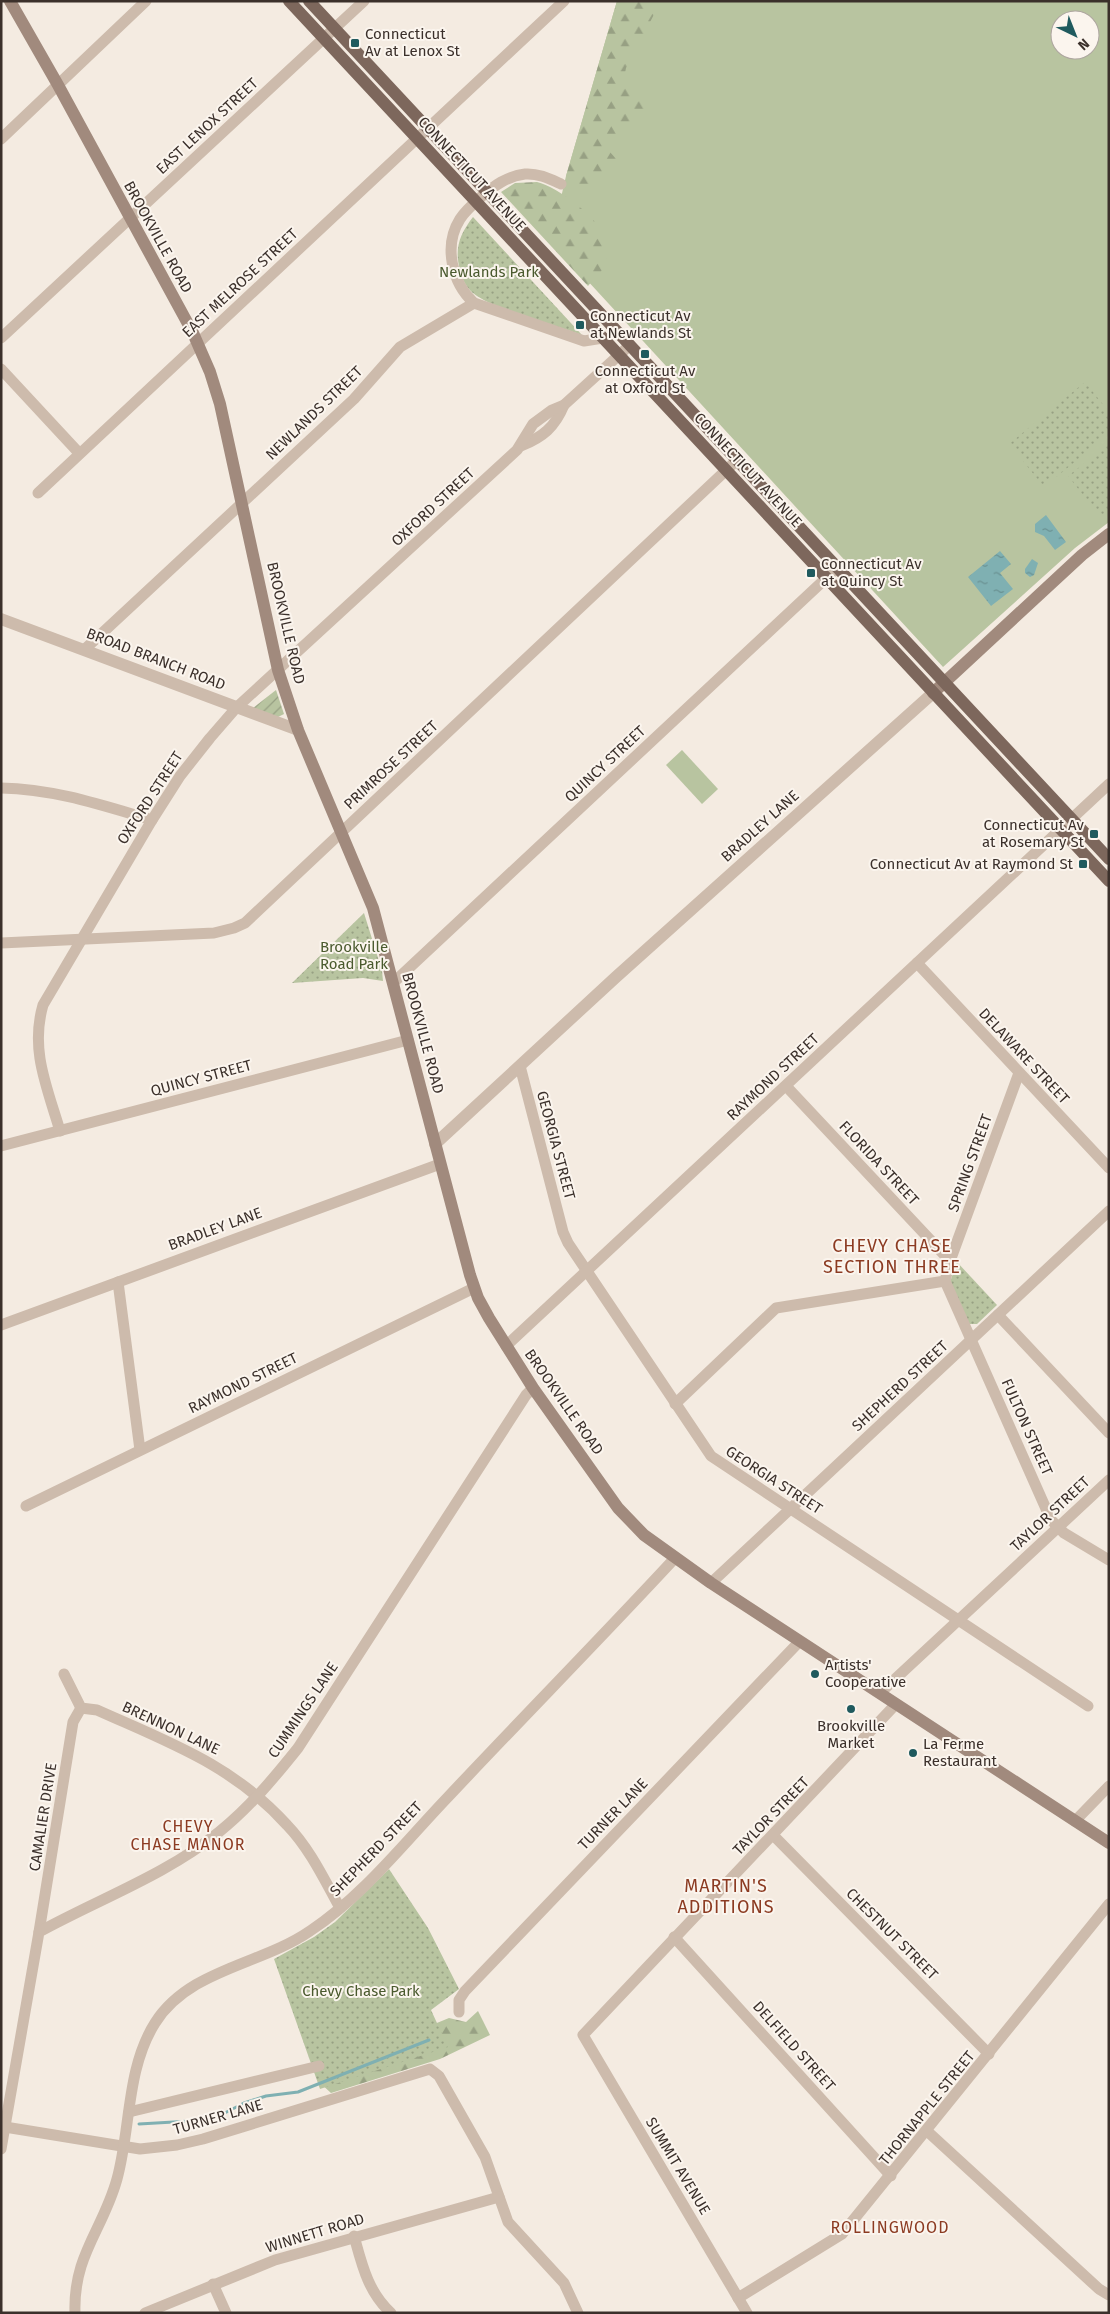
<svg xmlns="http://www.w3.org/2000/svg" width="1110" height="2314" viewBox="0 0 1110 2314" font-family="'Fira Sans',sans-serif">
  <defs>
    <pattern id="forest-firs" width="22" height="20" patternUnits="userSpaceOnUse" patternTransform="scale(1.25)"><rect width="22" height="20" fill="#b8c4a0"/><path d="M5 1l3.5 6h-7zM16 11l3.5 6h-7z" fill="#97a083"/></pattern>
    <pattern id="park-dots" width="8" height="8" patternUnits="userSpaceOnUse" patternTransform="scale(1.25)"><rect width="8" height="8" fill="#b8c4a0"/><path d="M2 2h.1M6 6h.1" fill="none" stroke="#97a083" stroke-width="1.8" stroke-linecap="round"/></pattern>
    <pattern id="garden-furrows" width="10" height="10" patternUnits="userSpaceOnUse" patternTransform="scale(1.25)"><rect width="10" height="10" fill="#b8c4a0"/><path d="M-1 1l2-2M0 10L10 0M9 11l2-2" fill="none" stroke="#97a083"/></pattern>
    <pattern id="water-ripples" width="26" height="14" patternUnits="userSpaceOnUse" patternTransform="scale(1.25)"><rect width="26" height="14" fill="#7fb0b2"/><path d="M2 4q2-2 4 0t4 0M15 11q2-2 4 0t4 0" fill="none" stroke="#699091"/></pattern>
  </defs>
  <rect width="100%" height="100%" fill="#f4ebe1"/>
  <g fill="#b8c4a0" fill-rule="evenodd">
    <path d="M 617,1 L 1109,1 L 1109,522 L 1075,548 L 943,667 L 551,241 L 566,176 ZM 1060,20 L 1090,20 L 1090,50 L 1060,50 Z"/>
    <polygon points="682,750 718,789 702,804 666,765"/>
  </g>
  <g fill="url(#forest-firs)">
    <polygon points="617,1 661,1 626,68 623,83 635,96 654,107 608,150 621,164 586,197 566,176"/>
    <path d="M 537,182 C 558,187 599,218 606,239 C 608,245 608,257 606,262 C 605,270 593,280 588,286 L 501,192 L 515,183 Z"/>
    <polygon points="478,2011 490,2035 440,2059 331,2093 319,2082 337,2064 449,2018 466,2022"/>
  </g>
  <g fill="url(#park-dots)">
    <path d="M 473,217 L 582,335 C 554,325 494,310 473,293 C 466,287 462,279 460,270 C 454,248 460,234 473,217 Z"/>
    <polygon points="1085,382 1109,412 1109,434 1044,487 1009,444"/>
    <polygon points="1109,444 1109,514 1102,519 1068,476"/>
    <polygon points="364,913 382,971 383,981 363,978 292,983"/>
    <polygon points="957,1262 997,1305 977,1324 968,1324 950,1282"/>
    <polygon points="389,1869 428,1928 459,1989 431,2010 448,2047 320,2089 274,1959 314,1937 335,1922"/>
  </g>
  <polygon fill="url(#garden-furrows)" points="276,690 284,714 276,718 253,708"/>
  <g fill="url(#water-ripples)">
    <polygon points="1046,515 1066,542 1055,550 1044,536 1035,532 1035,524"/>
    <polygon points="1000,551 1011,564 1000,573 1013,589 991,606 968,577"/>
    <polygon points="1032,559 1038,563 1034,575 1030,577 1025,573 1025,569"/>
  </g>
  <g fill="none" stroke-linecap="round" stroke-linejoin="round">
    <polyline stroke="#7fb0b2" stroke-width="3" points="139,2124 191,2121 219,2116 244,2103 266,2096 298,2092 429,2040"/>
    <g stroke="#cdbbac" stroke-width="11">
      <polyline points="1,139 146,1"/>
      <path d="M 561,184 C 550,179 538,173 525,174 C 507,176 494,186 481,197 C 473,204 465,211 460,219 C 443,246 452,283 474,303 L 584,341 L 603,338"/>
      <polyline points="1,338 364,1"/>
      <polyline points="1,369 79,453"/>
      <path d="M 521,446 C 543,437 555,427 564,405"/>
      <polyline points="38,493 564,1"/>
      <polyline points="85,649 354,399 400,347 474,303"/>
      <path d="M 1,788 C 54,789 101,805 152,820"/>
      <polyline points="1,943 214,933 234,928 245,923 737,460"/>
      <polyline points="917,963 1109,1168"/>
      <polyline points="393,983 837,568"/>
      <polyline points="520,1066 563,1232 568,1243 711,1456 1088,1706"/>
      <polyline points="786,1086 950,1261"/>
      <path d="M 60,1131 C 47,1087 30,1050 43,1005 L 152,820 L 180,776 L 210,738 L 236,708 L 517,450 L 533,424 L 552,410 L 564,405 L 630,345"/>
      <polyline points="1,1146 408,1040"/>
      <polyline points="945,1281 1051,1520 1064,1533 1109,1560"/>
      <polyline points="118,1282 140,1450"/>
      <polyline points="998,1315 1109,1433"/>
      <polyline points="1,1325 440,1164"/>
      <polyline points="506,1346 1109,784"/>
      <polyline points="675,1404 776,1308 945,1281 950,1261 1019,1073"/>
      <polyline points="26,1506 474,1288"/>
      <polyline points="711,1583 1109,1211"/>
      <path d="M 64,1674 L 81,1708 L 97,1710 C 168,1742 233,1765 287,1825 C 310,1849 324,1879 340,1908"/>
      <polyline points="880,1693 1109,1480"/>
      <polyline points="1075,1821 1109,1786"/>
      <polyline points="773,1835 989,2054"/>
      <polyline points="39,1932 73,1722 81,1708"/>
      <polyline points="674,1937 891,2176"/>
      <polyline points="459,2012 459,2000 465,1991 799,1642"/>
      <polyline points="129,2112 319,2066"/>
      <polyline points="5,2127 140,2149 177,2145 203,2139 430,2069 439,2076 485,2157 508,2222 564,2283 578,2313"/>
      <polyline points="927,2131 1099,2289 1109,2295"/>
      <path d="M 1,2149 L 39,1932 C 99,1899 166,1875 219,1832 C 249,1808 274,1778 298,1748 L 526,1395 L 533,1388"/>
      <path d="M 354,2236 C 362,2265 368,2292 391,2313"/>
      <polyline points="213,2284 226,2313"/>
      <polyline points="738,2298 842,2234 1109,1904"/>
      <path d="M 75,2313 C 73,2255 103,2230 117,2179 C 131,2128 126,2069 155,2023 C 189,1969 261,1965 310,1931 C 363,1896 404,1843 448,1797 C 523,1717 600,1639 675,1558"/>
      <polyline points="145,2313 275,2260 499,2197"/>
      <polyline points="747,2313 583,2035 896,1704"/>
    </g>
    <g stroke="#cdbbac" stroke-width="12">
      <polyline points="1,619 298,730"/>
      <polyline points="435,1144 616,977 933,693"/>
    </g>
    <g stroke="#a18a7d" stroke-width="12">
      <polyline points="10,1 58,85 193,333 210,372 220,404 278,670 298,730 373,908 470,1275 478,1298 489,1318 533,1388 618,1508 644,1535 711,1583 1109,1843"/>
      <polyline points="933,693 1082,555 1109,534"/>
    </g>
    <g stroke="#7d675c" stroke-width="12">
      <polyline points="289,1 1109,881"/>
      <polyline points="309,1 1109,859"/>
    </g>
  </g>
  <g fill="#1f5a5e" stroke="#fbf5ee" stroke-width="2">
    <rect x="350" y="38" width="10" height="10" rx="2.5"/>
    <rect x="575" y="320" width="10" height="10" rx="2.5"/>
    <rect x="640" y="349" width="10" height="10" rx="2.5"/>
    <rect x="806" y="568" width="10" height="10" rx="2.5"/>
    <rect x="1089" y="829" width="10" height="10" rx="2.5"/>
    <rect x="1078" y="859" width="10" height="10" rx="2.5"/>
    <circle cx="815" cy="1674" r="5"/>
    <circle cx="851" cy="1709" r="5"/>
    <circle cx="913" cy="1753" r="5"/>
  </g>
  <g text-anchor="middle" stroke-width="4" stroke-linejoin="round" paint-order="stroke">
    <g font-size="15" fill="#3b302b" stroke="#fbf5ee" text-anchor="start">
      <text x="365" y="39">Connecticut<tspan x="365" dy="17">Av at Lenox St</tspan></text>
      <text x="590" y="321">Connecticut Av<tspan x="590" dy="17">at Newlands St</tspan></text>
      <text x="645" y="376" text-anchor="middle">Connecticut Av<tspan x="645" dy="17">at Oxford St</tspan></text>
      <text x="821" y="569">Connecticut Av<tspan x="821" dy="17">at Quincy St</tspan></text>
      <text x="1084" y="830" text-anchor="end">Connecticut Av<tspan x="1084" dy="17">at Rosemary St</tspan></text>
      <text x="1073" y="869" text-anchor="end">Connecticut Av at Raymond St</text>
      <text x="825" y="1670">Artists'<tspan x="825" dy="17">Cooperative</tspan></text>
      <text x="851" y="1731" text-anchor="middle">Brookville<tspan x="851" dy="17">Market</tspan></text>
      <text x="923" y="1749">La Ferme<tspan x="923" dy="17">Restaurant</tspan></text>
    </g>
    <g font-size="15" fill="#3b302b" stroke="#fbf5ee">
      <text transform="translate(207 126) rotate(-43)" y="5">EAST LENOX STREET</text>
      <text transform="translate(472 174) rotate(47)" y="5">CONNECTICUT AVENUE</text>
      <text transform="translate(158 237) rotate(61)" y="5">BROOKVILLE ROAD</text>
      <text transform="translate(240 283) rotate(-43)" y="5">EAST MELROSE STREET</text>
      <text transform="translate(314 413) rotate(-44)" y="5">NEWLANDS STREET</text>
      <text transform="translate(748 470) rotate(47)" y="5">CONNECTICUT AVENUE</text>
      <text transform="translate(433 507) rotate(-43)" y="5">OXFORD STREET</text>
      <text transform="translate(286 623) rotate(77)" y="5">BROOKVILLE ROAD</text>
      <text transform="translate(156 659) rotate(21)" y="5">BROAD BRANCH ROAD</text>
      <text transform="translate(605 764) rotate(-43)" y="5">QUINCY STREET</text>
      <text transform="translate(391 765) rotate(-43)" y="5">PRIMROSE STREET</text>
      <text transform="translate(150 798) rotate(-57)" y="5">OXFORD STREET</text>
      <text transform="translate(760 826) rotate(-42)" y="5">BRADLEY LANE</text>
      <text transform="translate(423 1033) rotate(75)" y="5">BROOKVILLE ROAD</text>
      <text transform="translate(1024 1056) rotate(47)" y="5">DELAWARE STREET</text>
      <text transform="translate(773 1077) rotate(-43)" y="5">RAYMOND STREET</text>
      <text transform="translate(201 1078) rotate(-15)" y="5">QUINCY STREET</text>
      <text transform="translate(556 1145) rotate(75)" y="5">GEORGIA STREET</text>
      <text transform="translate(879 1163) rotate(47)" y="5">FLORIDA STREET</text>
      <text transform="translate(970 1163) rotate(-70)" y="5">SPRING STREET</text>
      <text transform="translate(215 1229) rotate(-20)" y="5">BRADLEY LANE</text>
      <text transform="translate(243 1383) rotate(-26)" y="5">RAYMOND STREET</text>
      <text transform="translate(900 1386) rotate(-43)" y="5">SHEPHERD STREET</text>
      <text transform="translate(564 1402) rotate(55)" y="5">BROOKVILLE ROAD</text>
      <text transform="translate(1027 1427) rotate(66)" y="5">FULTON STREET</text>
      <text transform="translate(774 1480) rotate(33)" y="5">GEORGIA STREET</text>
      <text transform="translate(1050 1514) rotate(-43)" y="5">TAYLOR STREET</text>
      <text transform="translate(303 1710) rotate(-56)" y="5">CUMMINGS LANE</text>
      <text transform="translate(171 1728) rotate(25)" y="5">BRENNON LANE</text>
      <text transform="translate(613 1814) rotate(-46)" y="5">TURNER LANE</text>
      <text transform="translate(771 1816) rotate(-46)" y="5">TAYLOR STREET</text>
      <text transform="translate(43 1817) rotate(-81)" y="5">CAMALIER DRIVE</text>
      <text transform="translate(376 1849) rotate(-46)" y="5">SHEPHERD STREET</text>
      <text transform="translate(892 1934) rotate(45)" y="5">CHESTNUT STREET</text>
      <text transform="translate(794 2046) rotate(48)" y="5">DELFIELD STREET</text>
      <text transform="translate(927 2108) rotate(-51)" y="5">THORNAPPLE STREET</text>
      <text transform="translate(218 2117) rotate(-16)" y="5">TURNER LANE</text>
      <text transform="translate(678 2166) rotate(59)" y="5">SUMMIT AVENUE</text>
      <text transform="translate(315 2233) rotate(-17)" y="5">WINNETT ROAD</text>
    </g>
    <g font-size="15" fill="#4a5a2e" stroke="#fbf5ee">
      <text x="489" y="277">Newlands Park</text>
      <text x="354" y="952">Brookville<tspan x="354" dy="17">Road Park</tspan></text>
      <text x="361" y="1996">Chevy Chase Park</text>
    </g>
    <g font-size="16" letter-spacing="1" fill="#8c3b22" stroke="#fbf5ee">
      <text x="188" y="1832">CHEVY<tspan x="188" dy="18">CHASE MANOR</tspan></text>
      <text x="890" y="2233">ROLLINGWOOD</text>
    </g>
    <g font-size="18" letter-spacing="1" fill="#8c3b22" stroke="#fbf5ee">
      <text x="892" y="1252">CHEVY CHASE<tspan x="892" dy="21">SECTION THREE</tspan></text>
      <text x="726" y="1892">MARTIN'S<tspan x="726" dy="21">ADDITIONS</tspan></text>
    </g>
  </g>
  <rect width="1110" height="2314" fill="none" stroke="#3b302b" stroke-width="5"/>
  <g transform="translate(1075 35) rotate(137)"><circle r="24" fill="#fbf5ee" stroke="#aea6a0"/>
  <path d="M0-4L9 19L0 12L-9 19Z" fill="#1f5a5e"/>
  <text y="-8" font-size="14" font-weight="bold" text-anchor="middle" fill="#3b302b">N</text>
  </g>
</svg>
